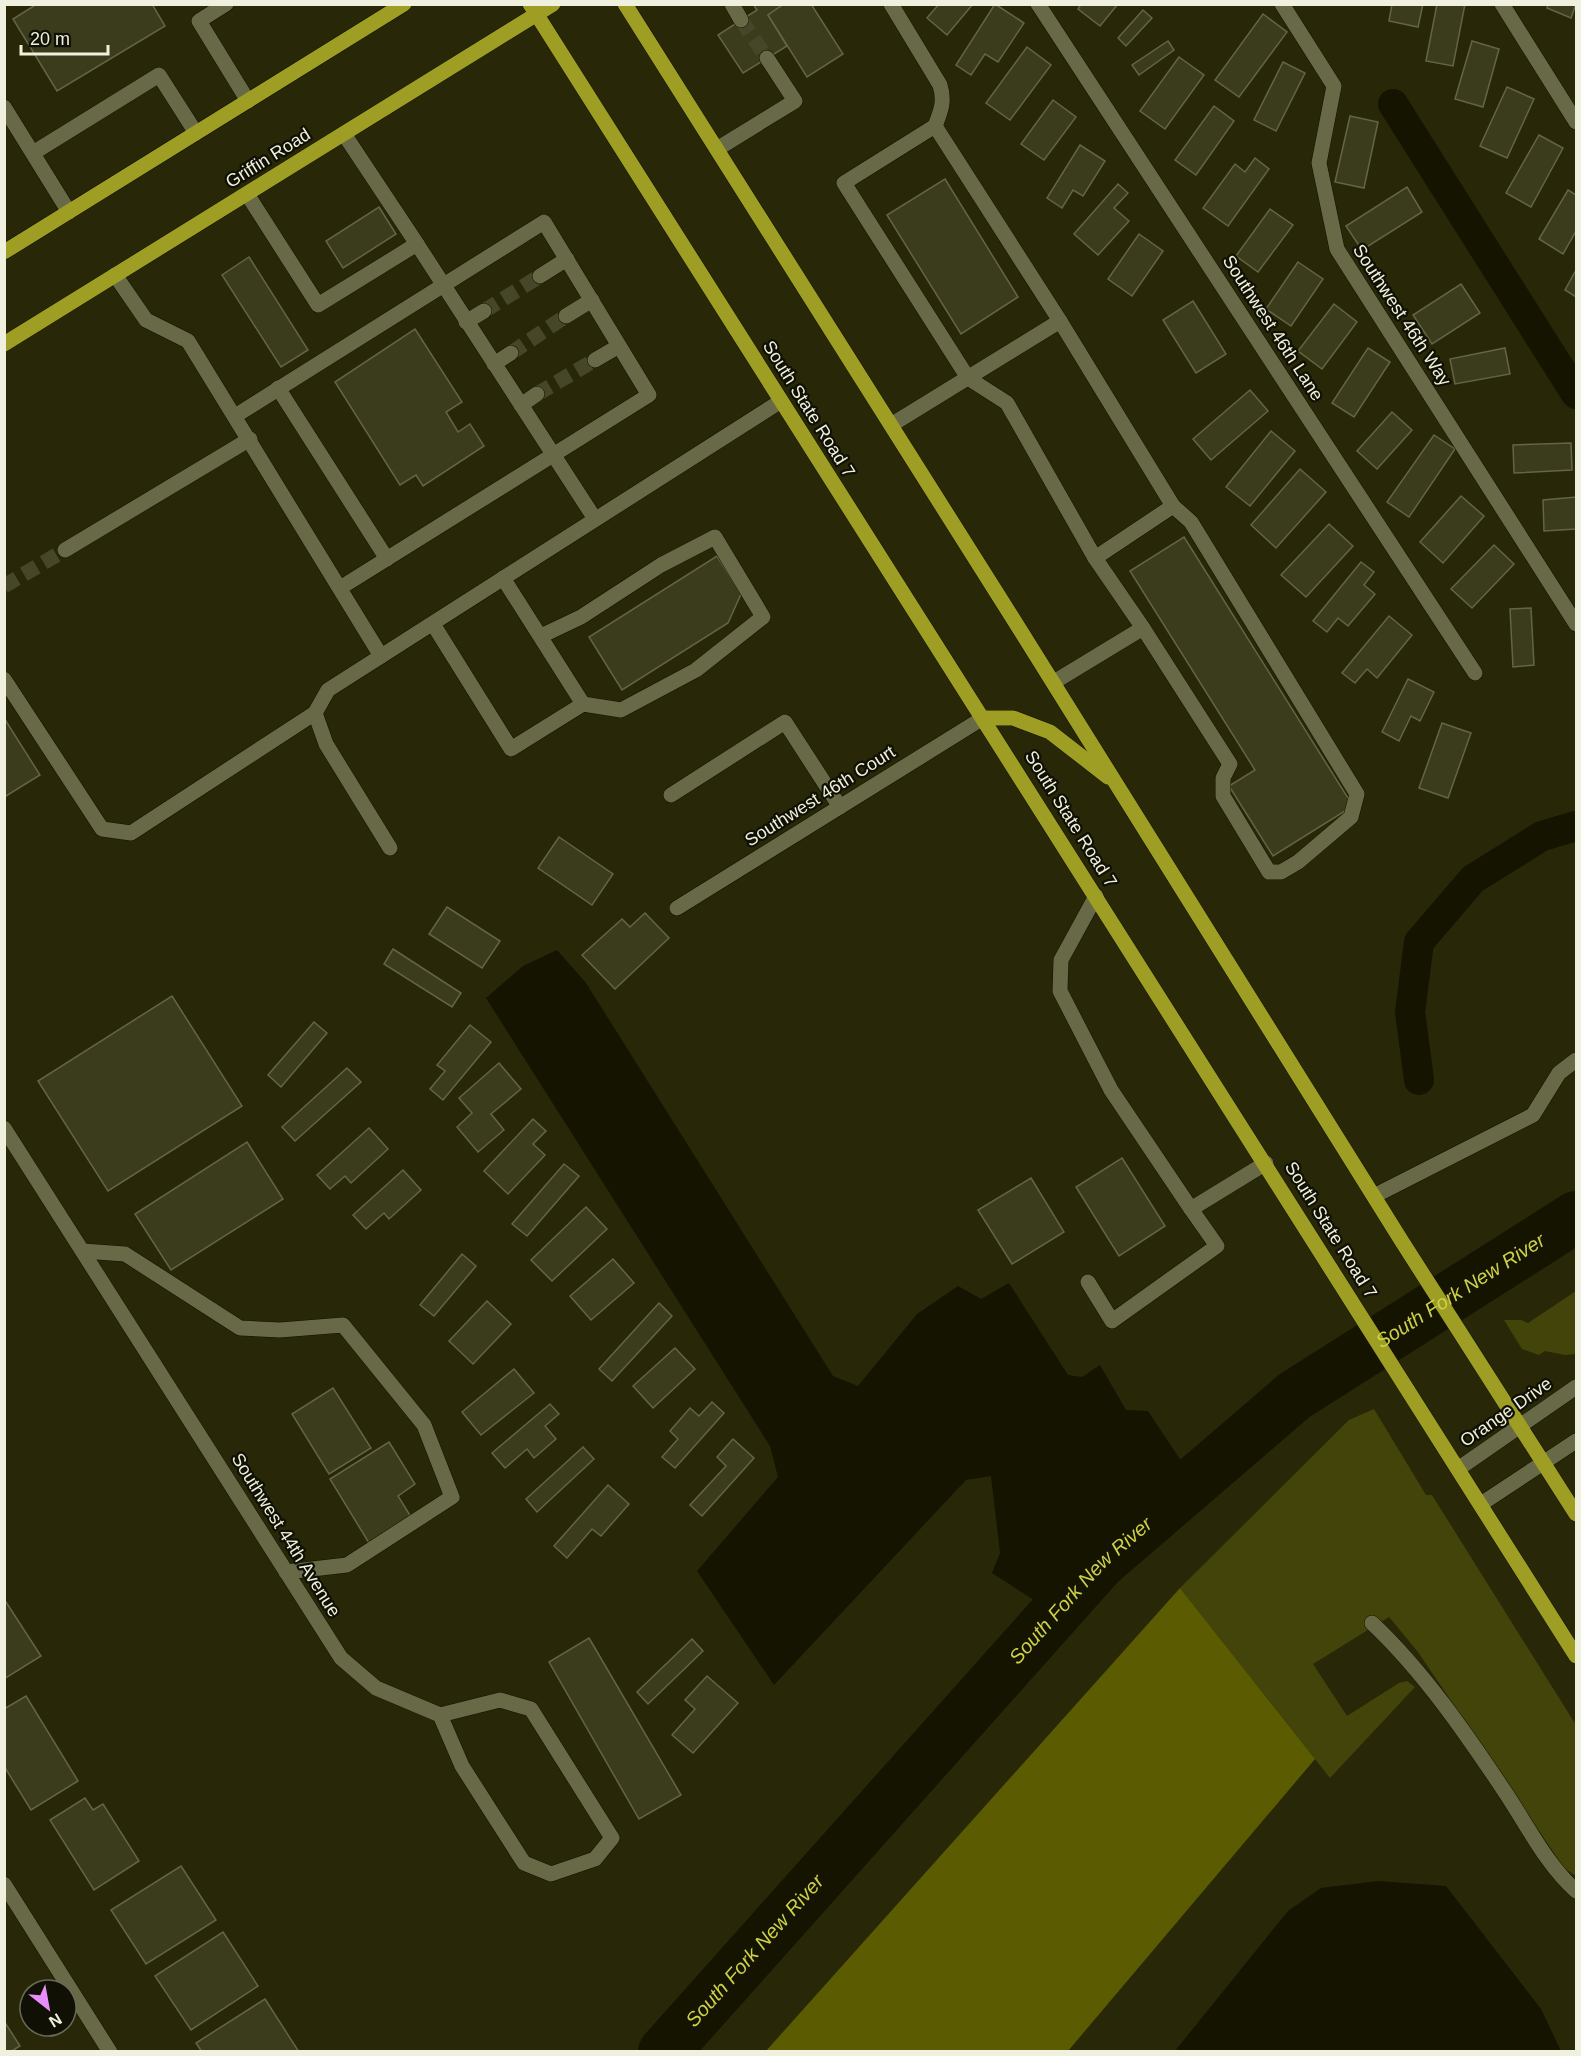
<svg xmlns="http://www.w3.org/2000/svg" width="1581" height="2056" viewBox="0 0 1581 2056" font-family="Helvetica,sans-serif">
  <rect width="100%" height="100%" fill="#282808"/>
  <g fill="#434409">
    <polygon points="1576,1291 1576,1354 1565,1355 1545,1351 1539,1355 1522,1349 1504,1320 1521,1320 1528,1323"/>
    <polygon points="1374,1409 1426,1495 1432,1495 1576,1725 1576,1876 1564,1868 1418,1652 1389,1617 1313,1664 1347,1716 1399,1683 1407,1681 1415,1687 1330,1778 1180,1588 1349,1420"/>
  </g>
  <polygon fill="#5b5c02" points="1180,1588 1315,1759 1068,2051 766,2051"/>
  <g fill="#141400">
    <polygon points="557,950 586,983 833,1376 858,1386 917,1314 958,1286 981,1299 1009,1283 1068,1375 1082,1377 1100,1365 1126,1410 1148,1411 1195,1482 1100,1563 1037,1602 992,1573 1000,1553 991,1476 966,1480 774,1685 697,1571 778,1477 770,1446 486,998 523,966"/>
    <polygon points="1378,1881 1446,1886 1541,2009 1561,2051 1175,2051 1288,1911 1321,1888"/>
  </g>
  <g fill="none" stroke-linecap="round" stroke-linejoin="round">
    <g stroke="#141400" stroke-width="30">
      <polyline points="1393,104 1576,394"/>
      <polyline points="1419,1080 1410,1012 1419,942 1473,879 1542,836 1576,826"/>
    </g>
    <path stroke="#141400" stroke-width="52" id="s1" d="M 664,2052 L 1100,1563 L 1294,1396 L 1576,1217"/>
  </g>
  <g fill="#3b3c1c" stroke="#646544" stroke-width="1.5">
    <polygon points="37,4 152,4 165,26 57,91 13,19"/>
    <polygon points="753,4 784,4 768,15 787,46 743,73 718,35 757,10"/>
    <polygon points="784,4 811,4 843,54 807,77 768,15"/>
    <polygon points="939,4 973,4 947,35 927,18"/>
    <polygon points="995,4 1024,23 998,62 985,54 971,75 956,65"/>
    <polygon points="1081,4 1118,4 1100,26 1078,9"/>
    <polygon points="1392,4 1423,4 1418,27 1389,21"/>
    <polygon points="1437,4 1465,4 1453,66 1426,61"/>
    <polygon points="1548,4 1576,4 1571,18 1547,8"/>
    <polygon points="1143,10 1152,18 1126,46 1118,38"/>
    <polygon points="1263,14 1287,32 1239,97 1215,80"/>
    <polygon points="1168,41 1174,50 1139,75 1132,65"/>
    <polygon points="1472,41 1499,49 1483,107 1455,99"/>
    <polygon points="1027,47 1051,65 1010,120 986,103"/>
    <polygon points="1179,57 1204,75 1165,129 1140,111"/>
    <polygon points="1283,62 1305,73 1276,131 1254,120"/>
    <polygon points="1507,87 1534,99 1507,158 1480,146"/>
    <polygon points="1053,100 1076,117 1044,160 1021,144"/>
    <polygon points="1214,106 1234,121 1196,175 1175,160"/>
    <polygon points="1350,116 1378,122 1364,188 1335,182"/>
    <polygon points="1539,135 1563,148 1531,207 1506,193"/>
    <polygon points="1080,145 1105,161 1083,196 1073,190 1062,208 1047,198"/>
    <polygon points="1255,158 1269,169 1228,226 1203,208 1235,164 1245,172"/>
    <polygon points="945,179 1018,297 961,334 887,215"/>
    <polygon points="1118,184 1128,193 1114,208 1129,221 1098,255 1074,234"/>
    <polygon points="1407,187 1422,212 1362,250 1346,226"/>
    <polygon points="1568,190 1576,195 1576,231 1563,254 1539,239"/>
    <polygon points="379,207 396,234 343,268 326,241"/>
    <polygon points="1270,209 1293,225 1258,272 1236,256"/>
    <polygon points="1139,234 1163,251 1132,296 1108,279"/>
    <polygon points="249,257 308,350 281,367 222,275"/>
    <polygon points="1298,262 1323,279 1291,326 1266,309"/>
    <polygon points="1576,270 1576,297 1565,290"/>
    <polygon points="1461,284 1480,313 1432,344 1413,315"/>
    <polygon points="1193,301 1226,354 1196,373 1163,320"/>
    <polygon points="1334,304 1357,322 1322,369 1298,351"/>
    <polygon points="415,329 462,402 446,412 458,432 470,424 484,446 423,486 416,475 400,485 335,382"/>
    <polygon points="1368,348 1390,362 1354,417 1332,403"/>
    <polygon points="1505,348 1510,374 1455,384 1450,359"/>
    <polygon points="1250,390 1268,411 1211,460 1193,439"/>
    <polygon points="1392,412 1412,430 1377,469 1357,451"/>
    <polygon points="1271,431 1295,451 1250,506 1226,487"/>
    <polygon points="1434,435 1455,449 1409,517 1387,502"/>
    <polygon points="1571,443 1572,470 1514,473 1513,445"/>
    <polygon points="1300,469 1326,492 1276,548 1251,525"/>
    <polygon points="1461,496 1484,516 1443,563 1420,542"/>
    <polygon points="1576,497 1576,529 1544,531 1543,500"/>
    <polygon points="1329,524 1353,546 1306,597 1281,575"/>
    <polygon points="1184,537 1353,806 1273,856 1229,786 1255,770 1130,571"/>
    <polygon points="1494,545 1514,564 1472,608 1451,589"/>
    <polygon points="717,556 741,594 728,623 622,690 589,637"/>
    <polygon points="1361,562 1374,572 1364,585 1375,594 1348,626 1338,618 1327,632 1313,621"/>
    <polygon points="1531,608 1534,665 1513,667 1510,609"/>
    <polygon points="1389,616 1412,635 1377,678 1367,669 1355,683 1342,673"/>
    <polygon points="1408,679 1434,692 1420,721 1411,716 1399,741 1382,732"/>
    <polygon points="4,718 40,775 6,796 4,794"/>
    <polygon points="1442,723 1471,733 1448,798 1419,788"/>
    <polygon points="559,837 613,874 592,905 538,868"/>
    <polygon points="447,907 500,941 482,968 429,934"/>
    <polygon points="645,913 669,938 615,989 582,955 622,919 630,927"/>
    <polygon points="393,949 461,993 452,1007 384,964"/>
    <polygon points="172,996 242,1106 108,1191 38,1081"/>
    <polygon points="314,1022 327,1033 281,1087 268,1075"/>
    <polygon points="470,1025 491,1042 443,1100 430,1089 445,1071 437,1065"/>
    <polygon points="499,1063 521,1089 491,1114 504,1130 478,1152 457,1127 472,1113 459,1098"/>
    <polygon points="347,1068 361,1082 295,1141 282,1127"/>
    <polygon points="533,1119 546,1131 533,1144 545,1155 508,1194 484,1171"/>
    <polygon points="369,1128 388,1149 351,1183 345,1176 330,1189 317,1175"/>
    <polygon points="247,1142 283,1199 171,1270 135,1214"/>
    <polygon points="1122,1158 1165,1226 1119,1256 1076,1187"/>
    <polygon points="564,1164 579,1176 527,1236 512,1224"/>
    <polygon points="403,1170 421,1190 389,1219 384,1213 366,1229 353,1215"/>
    <polygon points="1031,1178 1064,1232 1012,1264 978,1210"/>
    <polygon points="586,1207 607,1229 552,1281 531,1260"/>
    <polygon points="462,1254 476,1266 434,1316 420,1305"/>
    <polygon points="613,1259 634,1283 591,1320 570,1296"/>
    <polygon points="487,1301 511,1324 473,1364 449,1341"/>
    <polygon points="659,1303 672,1316 612,1381 599,1369"/>
    <polygon points="675,1348 695,1369 653,1408 633,1386"/>
    <polygon points="514,1369 534,1393 481,1435 462,1412"/>
    <polygon points="333,1388 371,1448 329,1474 292,1414"/>
    <polygon points="712,1402 724,1413 675,1468 662,1457 678,1439 670,1431 690,1408 699,1416"/>
    <polygon points="550,1404 559,1414 545,1426 556,1439 534,1458 527,1449 505,1468 492,1453"/>
    <polygon points="733,1439 754,1458 702,1516 690,1505 726,1466 717,1457"/>
    <polygon points="389,1442 415,1484 398,1496 411,1517 369,1543 330,1479"/>
    <polygon points="583,1447 594,1459 537,1512 526,1499"/>
    <polygon points="608,1485 629,1504 601,1536 592,1529 567,1558 554,1546"/>
    <polygon points="4,1599 41,1656 4,1679"/>
    <polygon points="589,1638 681,1795 639,1819 549,1662"/>
    <polygon points="692,1639 703,1651 648,1704 637,1692"/>
    <polygon points="707,1676 738,1703 693,1753 672,1735 695,1709 685,1700"/>
    <polygon points="26,1696 78,1781 31,1810 4,1766 4,1709"/>
    <polygon points="85,1798 93,1810 103,1804 139,1861 94,1890 50,1820"/>
    <polygon points="181,1866 216,1920 146,1964 111,1910"/>
    <polygon points="223,1932 258,1986 191,2030 155,1976"/>
    <polygon points="265,1999 299,2052 202,2052 196,2043"/>
    <polygon points="4,2021 20,2046 10,2052 4,2052"/>
  </g>
  <g fill="none" stroke-linecap="round" stroke-linejoin="round">
    <g stroke="#464628" stroke-width="15" stroke-dasharray="15 8" stroke-linecap="butt">
      <polyline points="741,20 767,58"/>
      <polyline points="484,311 540,276"/>
      <polyline points="511,353 566,316"/>
      <polyline points="537,394 595,360"/>
      <polyline points="4,586 65,550"/>
    </g>
    <g stroke="#110" stroke-width="16">
      <g id="minor">
        <polyline points="226,4 199,21 248,101"/>
        <polyline points="732,4 741,20"/>
        <path d="M 891,4 L 940,85 C 945,101 941,111 935,126"/>
        <polyline points="1038,4 1475,673"/>
        <polyline points="1282,4 1334,86 1319,163 1337,249 1576,624"/>
        <polyline points="1502,4 1576,122"/>
        <polyline points="4,107 69,212"/>
        <polygon points="935,126 1060,321 1173,506 1095,558 1007,403 968,378 844,183"/>
        <polyline points="717,149 795,101 767,58"/>
        <polyline points="33,153 159,75 196,133"/>
        <polyline points="247,194 318,305 417,244 344,134"/>
        <polyline points="417,244 595,519"/>
        <polyline points="115,275 146,320 188,341 381,656"/>
        <polyline points="540,276 567,259"/>
        <polyline points="566,316 592,300"/>
        <polyline points="466,322 484,311"/>
        <polyline points="595,360 619,346"/>
        <polyline points="494,364 511,353"/>
        <polyline points="278,388 387,559"/>
        <polyline points="521,405 537,394"/>
        <polyline points="235,416 544,222 649,395 340,588"/>
        <polyline points="891,425 1060,321"/>
        <polyline points="65,550 250,439"/>
        <polyline points="433,624 511,749 583,704 503,578"/>
        <polyline points="1143,628 1230,764 1223,778 1223,796 1269,872 1281,872 1298,862 1351,817 1357,794 1191,522 1173,506"/>
        <polyline points="541,636 581,617 661,565 715,537 763,617 696,670 621,710 583,704"/>
        <polyline points="4,679 102,829 131,833 315,713"/>
        <polyline points="1054,682 1143,628 1095,558"/>
        <polyline points="671,795 785,722 840,807"/>
        <polyline points="390,848 326,744 315,713 328,690 781,401"/>
        <polyline points="1096,896 1061,960 1060,991 1111,1090 1191,1209"/>
        <polyline points="677,908 983,718"/>
        <polyline points="4,1128 341,1658 376,1688 440,1715 500,1700 531,1709 612,1838 595,1859 551,1874 524,1863 462,1766 440,1715"/>
        <polyline points="1374,1196 1533,1115 1559,1073 1576,1060"/>
        <polyline points="83,1251 125,1254 240,1328 280,1330 343,1325 424,1425 452,1497 347,1565 286,1572"/>
        <polyline points="1088,1282 1112,1321 1217,1246 1191,1209 1266,1163"/>
        <polyline points="1458,1469 1576,1387"/>
        <polyline points="1481,1504 1576,1441"/>
        <path d="M 1372,1623 C 1424,1672 1467,1735 1507,1795 C 1528,1827 1547,1865 1576,1891"/>
        <polyline points="4,1884 110,2052"/>
      </g>
    </g>
    <g stroke="#110" stroke-width="16">
      <g id="major">
        <polyline points="530,4 1576,1656"/>
        <polyline points="625,4 1017,625 1401,1240 1576,1514"/>
        <polyline points="4,252 404,4"/>
        <polyline points="4,344 553,4"/>
        <polyline points="983,718 1013,718 1050,732 1108,777"/>
      </g>
    </g>
    <use href="#minor" stroke="#676947" stroke-width="15"/>
    <use href="#major" stroke="#9d9e23" stroke-width="15"/>
  </g>
  <g text-anchor="middle" stroke-width="4.5" stroke-linejoin="round" paint-order="stroke">
    <g font-size="18" fill="#eff1de" stroke="#101004">
      <text transform="translate(268 158) rotate(-32)" y="6">Griffin Road</text>
      <text transform="translate(1402 315) rotate(57)" y="6">Southwest 46th Way</text>
      <text transform="translate(1273 328) rotate(57)" y="6">Southwest 46th Lane</text>
      <text transform="translate(809 409) rotate(58)" y="6">South State Road 7</text>
      <text transform="translate(820 796) rotate(-32)" y="6">Southwest 46th Court</text>
      <text transform="translate(1071 819) rotate(58)" y="6">South State Road 7</text>
      <text transform="translate(1331 1230) rotate(58)" y="6">South State Road 7</text>
      <text transform="translate(1506 1412) rotate(-35)" y="6">Orange Drive</text>
      <text transform="translate(286 1535) rotate(58)" y="6">Southwest 44th Avenue</text>
    </g>
    <g font-size="20" font-style="italic" fill="#cdd048" stroke="#101004">
      <text dy="7" stroke="none"><textPath href="#s1" startOffset="1108">South Fork New River</textPath></text>
      <text dy="7" stroke="none"><textPath href="#s1" startOffset="622">South Fork New River</textPath></text>
      <text dy="7" stroke="none"><textPath href="#s1" startOffset="136">South Fork New River</textPath></text>
    </g>
  </g>
  <rect width="1581" height="2056" fill="none" stroke="#eff1de" stroke-width="12"/>
  <g transform="translate(48 2008) rotate(149)"><circle r="28" fill="#101004" stroke="#696a5b" stroke-width="1.5"/>
  <path d="M0-4.5L10 22L0 15L-10 22Z" fill="#e98dfd"/>
  <text y="-9" font-size="16" font-weight="bold" text-anchor="middle" fill="#eff1de">N</text>
  </g>
  <path d="M21 45v9h87v-9" fill="none" stroke="#eff1de" stroke-width="3"/>
  <text x="30" y="45" font-size="18" fill="#eff1de" stroke="#101004" stroke-width="4.5" paint-order="stroke">20 m</text>
</svg>
